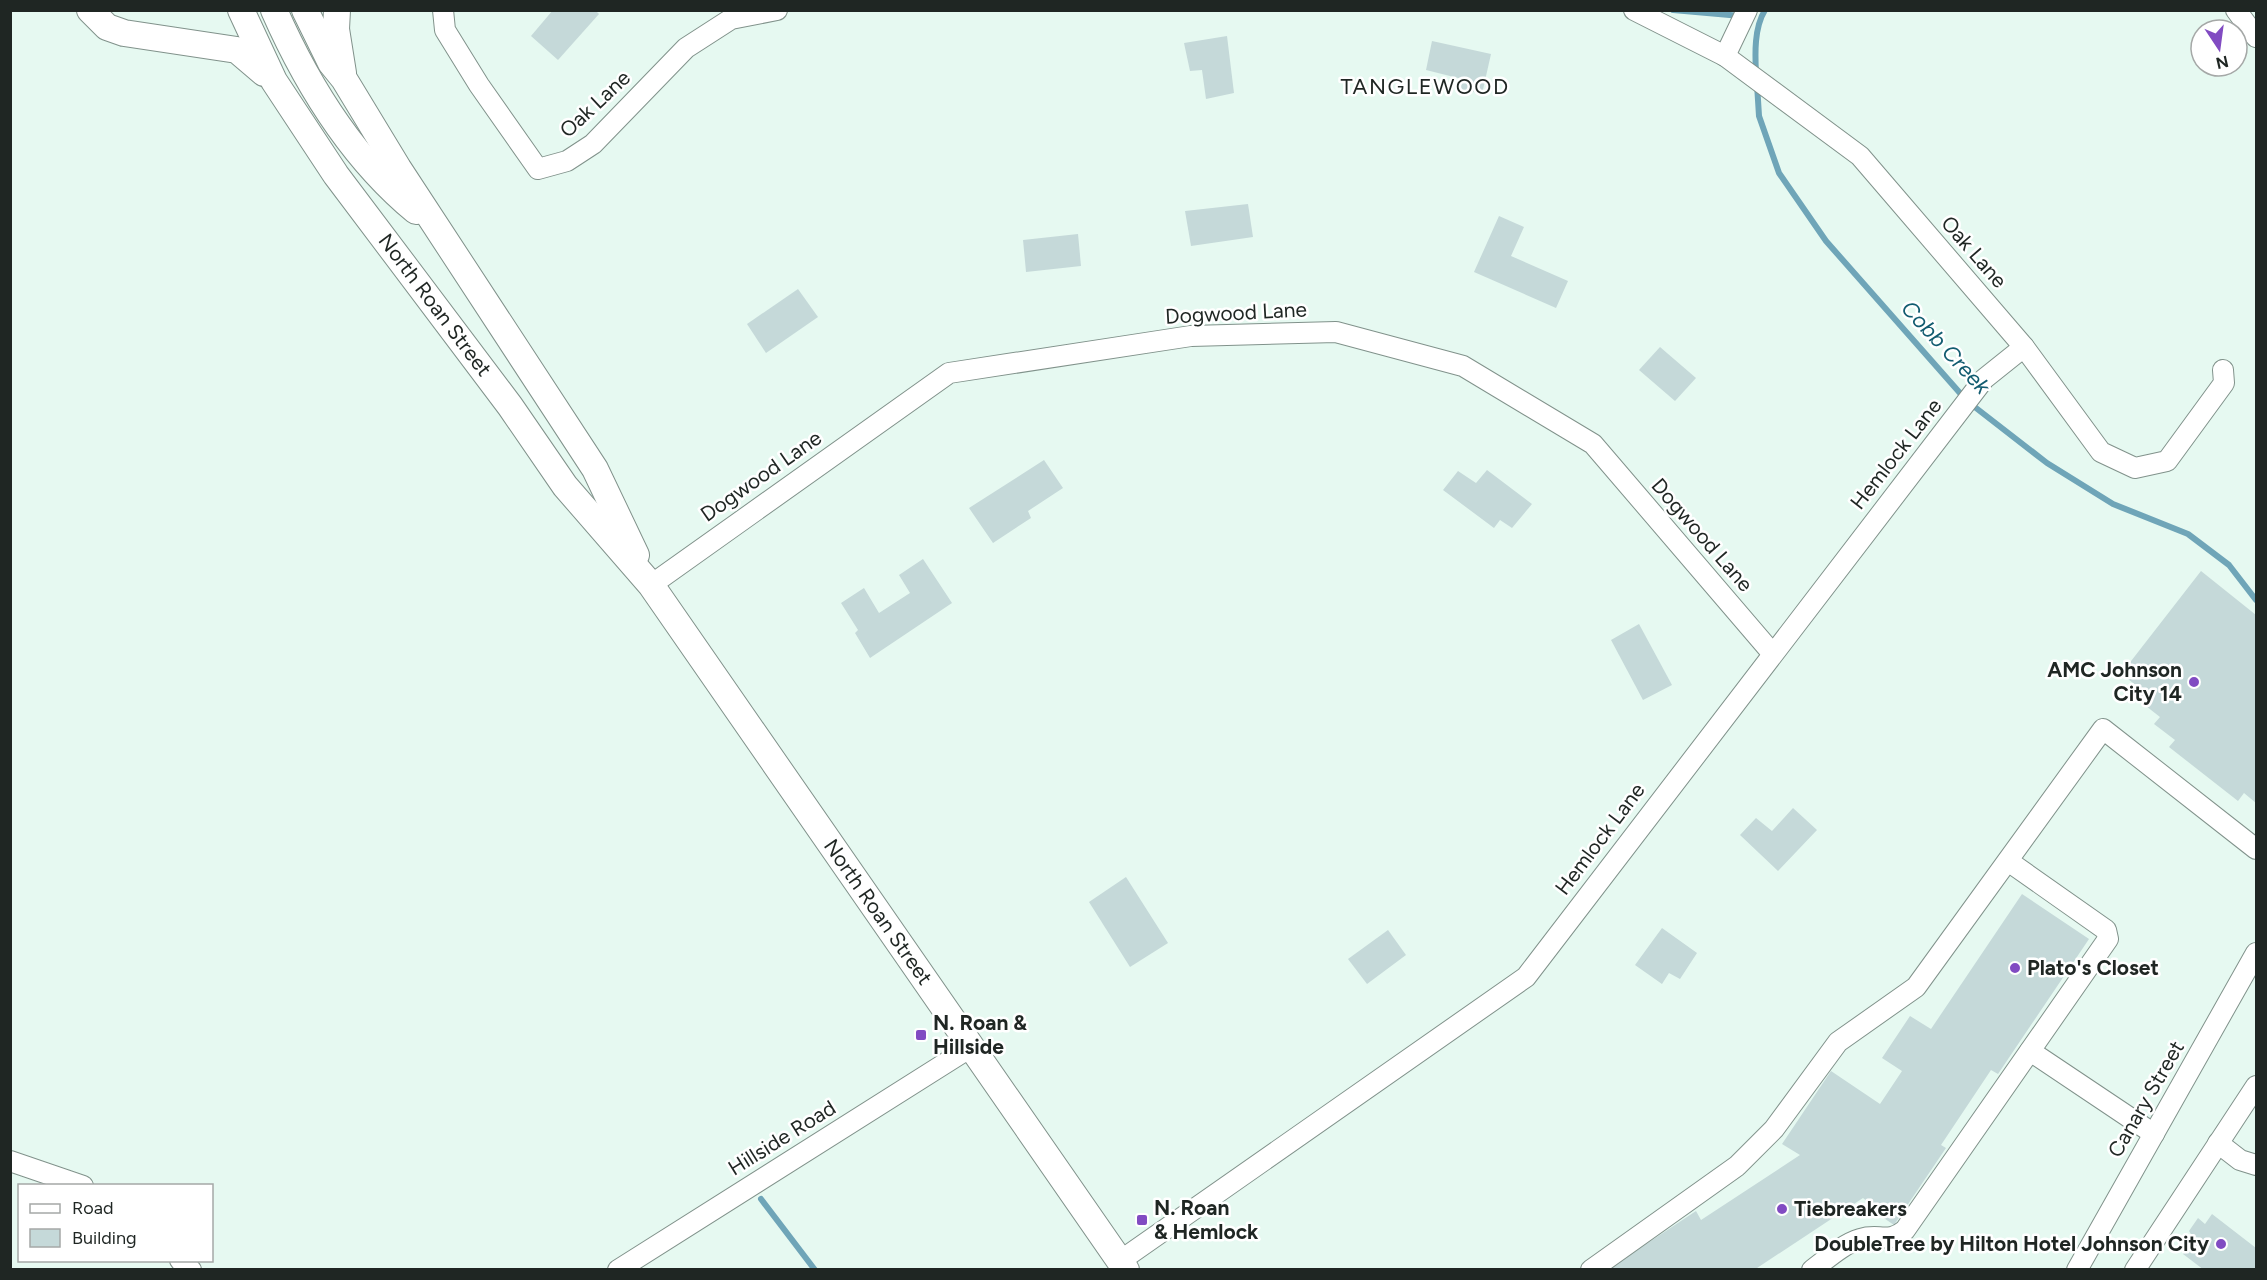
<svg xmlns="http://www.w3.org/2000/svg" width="2267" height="1280" viewBox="0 0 2267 1280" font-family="Figtree,sans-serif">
  <rect width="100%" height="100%" fill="#e6f9f1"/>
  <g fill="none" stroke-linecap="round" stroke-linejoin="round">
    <g stroke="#6fa5b8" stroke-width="6">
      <polyline points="1673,10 1741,16"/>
      <path d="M 1756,74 C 1755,54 1754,28 1765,10"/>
      <polyline points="1757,84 1759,116 1779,173 1826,241 1967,401 2047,463 2113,504 2188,534 2229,565 2256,600"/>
      <polyline points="761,1199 815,1270"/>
    </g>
  </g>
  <g fill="#c5d9d9">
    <polygon points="553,10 595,10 599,14 558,60 531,36"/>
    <polygon points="1227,36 1234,93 1206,99 1202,70 1190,71 1184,43"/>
    <polygon points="1432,41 1491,54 1482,94 1460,89 1462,79 1426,70"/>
    <polygon points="1248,204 1253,237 1191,246 1185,211"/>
    <polygon points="1499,216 1524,227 1511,256 1568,281 1556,308 1474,272"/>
    <polygon points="1078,234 1081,266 1026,272 1023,240"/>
    <polygon points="798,289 818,317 766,353 747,324"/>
    <polygon points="1660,347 1696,378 1675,401 1639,370"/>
    <polygon points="1044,460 1063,488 1028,511 1031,518 993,543 969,508"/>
    <polygon points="1487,470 1532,504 1512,528 1500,520 1494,528 1443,490 1458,471 1476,483"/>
    <polygon points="923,559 952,603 870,658 855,633 858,630 841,603 864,588 879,613 910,593 899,575"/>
    <polygon points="2201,571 2256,615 2256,803 2244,793 2238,801 2169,747 2175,740 2154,724 2160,717 2137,699 2144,691 2121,674"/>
    <polygon points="1639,624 1672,685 1643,700 1611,640"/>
    <polygon points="1793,808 1817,830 1778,871 1740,835 1756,818 1772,831"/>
    <polygon points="1126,877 1168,943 1130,967 1089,902"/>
    <polygon points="2022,894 2089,939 1998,1074 1991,1070 1941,1145 1946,1148 1894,1225 1866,1206 1868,1202 1863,1198 1754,1270 1607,1270 1696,1211 1701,1220 1800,1155 1782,1144 1831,1071 1880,1104 1902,1071 1882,1058 1910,1016 1931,1029"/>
    <polygon points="1662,928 1697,953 1680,979 1669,973 1662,984 1635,965"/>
    <polygon points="1388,930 1406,955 1367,984 1348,959"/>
    <polygon points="2212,1214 2256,1248 2256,1270 2204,1270 2183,1254 2194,1239 2189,1231 2198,1218 2205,1224"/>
  </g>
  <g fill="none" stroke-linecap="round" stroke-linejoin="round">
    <g stroke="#81928b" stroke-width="22">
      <g id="minor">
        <polyline points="443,10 445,30 479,85 538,169 567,161 593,144 686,48 731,19 777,10"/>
        <polyline points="1634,10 1725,56 1860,156 2024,347 2101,452 2135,468 2167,461 2224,383 2223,370"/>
        <polyline points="2236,10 2256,37"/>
        <polyline points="1725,56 1747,10"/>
        <polyline points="651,585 949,373 1191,336 1336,332 1463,366 1593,444 1772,653"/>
        <polyline points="2030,1051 2154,1134"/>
        <polyline points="2218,1143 2240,1160 2256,1165"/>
        <polyline points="10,1161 83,1186"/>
        <polyline points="180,1260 191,1270"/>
        <polyline points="1120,1261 1526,977 1984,379 2024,347"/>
        <polyline points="618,1270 971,1047"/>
        <polyline points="1591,1270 1737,1166 1774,1129 1838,1042 1916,987 2103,729 2256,849"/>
        <path d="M 1812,1270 C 1827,1259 1843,1244 1860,1239 C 1879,1233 1888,1244 1905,1230 L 2108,939 L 2106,930 L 2008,861"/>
        <polyline points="2077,1270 2256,953"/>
        <polyline points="2135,1270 2256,1086"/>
      </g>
    </g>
    <g stroke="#81928b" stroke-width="28">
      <g id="major">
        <polyline points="90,10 107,27 124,33 237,50 264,73"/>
        <polyline points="241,10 274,81 336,175 510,406 565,486 651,585 1126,1270"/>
        <path d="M 274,10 C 307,85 353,159 416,211"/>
        <polyline points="305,10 331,63 344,79 398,168 595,469 636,555"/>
        <polyline points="337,10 336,29 343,73"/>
      </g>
    </g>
    <use href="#minor" stroke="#fff" stroke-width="20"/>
    <use href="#major" stroke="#fff" stroke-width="26"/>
  </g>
  <g fill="#814bc2" stroke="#fff" stroke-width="2">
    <circle cx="2194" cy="682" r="6"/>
    <circle cx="2015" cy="968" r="6"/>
    <rect x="915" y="1029" width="12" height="12" rx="3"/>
    <circle cx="1782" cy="1209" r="6"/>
    <rect x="1136" y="1214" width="12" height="12" rx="3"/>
    <circle cx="2221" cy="1244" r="6"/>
  </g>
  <g text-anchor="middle" stroke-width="5" stroke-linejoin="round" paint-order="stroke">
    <g font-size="21" fill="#1f2623" stroke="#fff">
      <text transform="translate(595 104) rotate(-43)" y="7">Oak Lane</text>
      <text transform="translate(1974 252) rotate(49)" y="7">Oak Lane</text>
      <text transform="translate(435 305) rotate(53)" y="7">North Roan Street</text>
      <text transform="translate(1236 313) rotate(-3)" y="7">Dogwood Lane</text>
      <text transform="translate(1896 454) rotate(-52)" y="7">Hemlock Lane</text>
      <text transform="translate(761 476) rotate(-35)" y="7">Dogwood Lane</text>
      <text transform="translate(1702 535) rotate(49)" y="7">Dogwood Lane</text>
      <text transform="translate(1600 839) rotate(-53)" y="7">Hemlock Lane</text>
      <text transform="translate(878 912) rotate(55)" y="7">North Roan Street</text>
      <text transform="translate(2146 1099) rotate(-60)" y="7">Canary Street</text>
      <text transform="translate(782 1138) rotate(-32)" y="7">Hillside Road</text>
    </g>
    <g font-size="21" font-weight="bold" fill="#1f2623" stroke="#fff" text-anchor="start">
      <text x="2182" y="677" text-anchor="end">AMC Johnson<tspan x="2182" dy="24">City 14</tspan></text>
      <text x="2027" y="975">Plato's Closet</text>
      <text x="933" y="1030">N. Roan &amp;<tspan x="933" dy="24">Hillside</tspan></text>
      <text x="1154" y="1215">N. Roan<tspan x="1154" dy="24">&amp; Hemlock</tspan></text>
      <text x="1794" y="1216">Tiebreakers</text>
      <text x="2209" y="1251" text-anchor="end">DoubleTree by Hilton Hotel Johnson City</text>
    </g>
    <g font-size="22" letter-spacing="1.5" fill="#1f2623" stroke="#fff">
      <text x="1425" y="94">TANGLEWOOD</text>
    </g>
    <g font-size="22" font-style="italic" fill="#125c70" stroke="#fff">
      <text transform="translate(1946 347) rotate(47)" y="8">Cobb Creek</text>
    </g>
  </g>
  <rect width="2267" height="1280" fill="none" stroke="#1f2623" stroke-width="24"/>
  <rect x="18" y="1184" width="195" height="78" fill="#ffffff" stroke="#a5a8a7" stroke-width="1.5"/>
  <rect x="30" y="1204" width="30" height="9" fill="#ffffff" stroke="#a5a8a7" stroke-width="1.5"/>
  <text x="72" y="1214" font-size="18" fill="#1f2623">Road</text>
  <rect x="30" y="1229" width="30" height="18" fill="#c5d9d9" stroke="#a5a8a7" stroke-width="1.5"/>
  <text x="72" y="1244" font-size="18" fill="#1f2623">Building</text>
  <g transform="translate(2219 48) rotate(167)"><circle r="28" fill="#ffffff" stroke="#a5a8a7" stroke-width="1.5"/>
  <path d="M0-4.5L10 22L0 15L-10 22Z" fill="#814bc2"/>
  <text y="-9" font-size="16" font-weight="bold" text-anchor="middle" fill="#1f2623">N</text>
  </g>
</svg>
